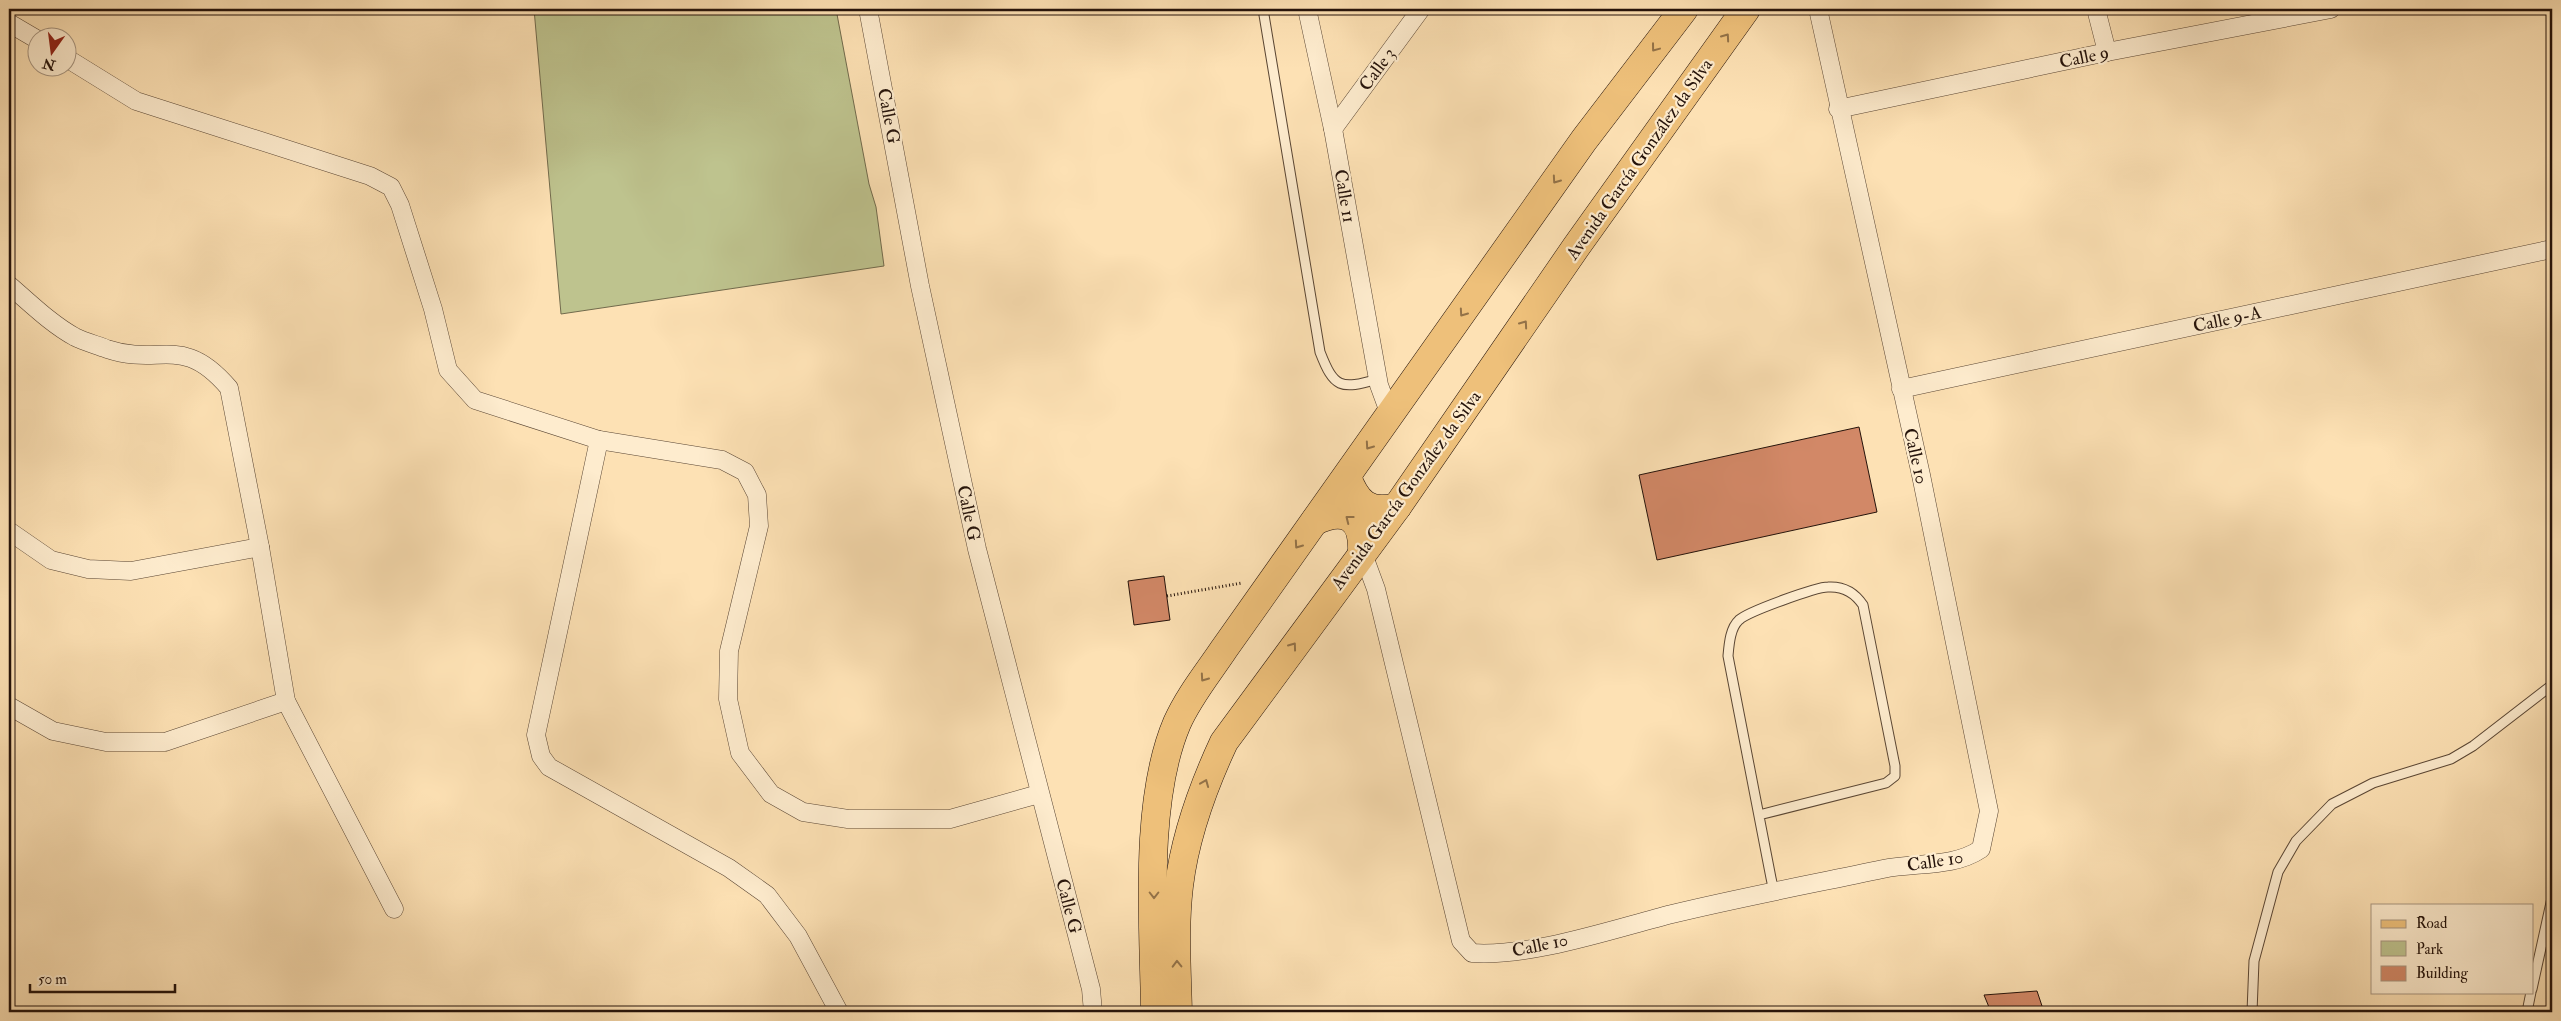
<svg xmlns="http://www.w3.org/2000/svg" width="2561" height="1021" viewBox="0 0 2561 1021" font-family="'IM FELL Double Pica',serif">
  <rect width="100%" height="100%" fill="#fde1b4"/>
  <filter id="stains"><feTurbulence type="fractalNoise" baseFrequency=".004" numOctaves="4"/><feColorMatrix values="0 0 0 0 .2 0 0 0 0 .09 0 0 0 0 .02 0 0 0 .5 -.17"/></filter>
  <radialGradient id="worn" r=".72"><stop offset=".6" stop-color="#630" stop-opacity="0"/><stop offset="1" stop-color="#630" stop-opacity=".3"/></radialGradient>
  <polygon fill="#bec38e" stroke="#716a4c" points="534,9 836,9 869,184 876,207 884,266 561,314"/>
  <g fill="#d28867" stroke="#24120a">
    <polygon points="1859,427 1877,512 1657,560 1639,475"/>
    <polygon points="1164,576 1170,620 1134,625 1128,581"/>
    <polygon points="2037,991 2044,1012 1991,1012 1984,995"/>
  </g>
  <g fill="none" stroke-linecap="round" stroke-linejoin="round">
    <g stroke="#5a4634" stroke-width="11">
      <g id="lane">
        <path d="M 1263,9 L 1320,352 C 1334,388 1340,390 1378,379"/>
        <path d="M 1759,815 L 1886,783 L 1895,776 L 1895,766 L 1863,605 C 1855,593 1844,586 1828,587 C 1816,587 1747,612 1739,620 C 1730,628 1729,645 1728,656 L 1771,878 L 1774,892"/>
        <polyline points="2532,989 2552,898"/>
        <polyline points="2252,1012 2254,961 2278,872 2296,841 2332,804 2373,783 2451,759 2473,746 2552,685"/>
        <polyline points="2527,1012 2531,992"/>
      </g>
    </g>
    <g stroke="#5a4634" stroke-width="19">
      <g id="street">
        <polyline points="868,9 920,286 977,549 1091,989 1093,1012"/>
        <polyline points="1307,9 1333,129 1379,385 1390,415"/>
        <polyline points="2096,9 2107,52"/>
        <polyline points="9,23 38,40"/>
        <polyline points="68,59 136,101 370,176 391,187 400,205 433,309 448,370 475,400 599,440 722,460 745,472 757,495 759,526 729,651 728,699 740,753 771,794 803,812 848,819 950,819 1039,794"/>
        <polyline points="1838,109 2107,52 2331,9"/>
        <polyline points="1333,129 1421,9"/>
        <path d="M 9,285 C 29,302 51,324 75,337 C 85,342 97,345 107,349 C 161,367 182,333 229,388 L 260,547 L 286,701 L 394,909"/>
        <polyline points="1901,389 2552,249"/>
        <polyline points="599,440 536,735 541,756 549,767 729,868 767,895 798,936 839,1012"/>
        <polyline points="9,531 51,560 88,569 131,571 260,547"/>
        <path d="M 1362,551 L 1376,589 L 1461,941 L 1472,953 C 1532,957 1613,929 1672,914 C 1742,897 1812,884 1883,869 C 1916,862 1953,868 1981,849 L 1989,811 L 1921,475 L 1818,9"/>
        <polyline points="9,706 53,731 106,742 165,742 286,701"/>
      </g>
    </g>
    <g stroke="#24120a" stroke-width="29">
      <g id="primary">
        <path d="M 1347,477 C 1357,503 1368,514 1397,507"/>
        <path d="M 1315,521 C 1345,507 1363,517 1362,551"/>
        <path d="M 1155,1012 C 1154,925 1143,803 1177,723 C 1189,696 1208,673 1224,649 L 1584,140 L 1684,9"/>
        <path d="M 1178,1012 C 1177,971 1174,928 1179,886 C 1185,836 1203,787 1224,742 L 1397,507 L 1576,247 L 1746,9"/>
      </g>
    </g>
    <polyline stroke="#24120a" stroke-width="3" stroke-dasharray="1 2.5" stroke-linecap="butt" points="1167,596 1242,583"/>
    <use href="#lane" stroke="#feecce" stroke-width="9"/>
    <use href="#street" stroke="#feecce" stroke-width="18"/>
    <use href="#primary" stroke="#eec07a" stroke-width="28"/>
  </g>
  <defs><path id="oneway-chevron" d="M-2-3.5L2.5 0L-2 3.5" fill="none" stroke-width="1.6" stroke-linecap="round" stroke-linejoin="round" transform="scale(1.25)"/></defs>
  <g stroke="#937248">
    <use href="#oneway-chevron" transform="translate(1726 37) rotate(-55)"/>
    <use href="#oneway-chevron" transform="translate(1655 48) rotate(127)"/>
    <use href="#oneway-chevron" transform="translate(1556 180) rotate(125)"/>
    <use href="#oneway-chevron" transform="translate(1463 313) rotate(125)"/>
    <use href="#oneway-chevron" transform="translate(1524 324) rotate(-55)"/>
    <use href="#oneway-chevron" transform="translate(1369 446) rotate(125)"/>
    <use href="#oneway-chevron" transform="translate(1349 519) rotate(-142)"/>
    <use href="#oneway-chevron" transform="translate(1298 545) rotate(125)"/>
    <use href="#oneway-chevron" transform="translate(1293 646) rotate(-54)"/>
    <use href="#oneway-chevron" transform="translate(1204 678) rotate(125)"/>
    <use href="#oneway-chevron" transform="translate(1205 783) rotate(-68)"/>
    <use href="#oneway-chevron" transform="translate(1154 895) rotate(90)"/>
    <use href="#oneway-chevron" transform="translate(1177 964) rotate(-91)"/>
  </g>
  <g text-anchor="middle" stroke-width="4.5" stroke-linejoin="round" paint-order="stroke">
    <g font-size="18" fill="#24120a" stroke="#feecce">
      <text transform="translate(2084 57) rotate(-12)" y="6">Calle 9</text>
      <text transform="translate(1377 69) rotate(-54)" y="6">Calle 3</text>
      <text transform="translate(889 116) rotate(79)" y="6">Calle G</text>
      <text transform="translate(1639 159) rotate(-55)" y="6">Avenida García González da Silva</text>
      <text transform="translate(1345 196) rotate(80)" y="6">Calle 11</text>
      <text transform="translate(2227 319) rotate(-12)" y="6">Calle 9-A</text>
      <text transform="translate(1916 456) rotate(77)" y="6">Calle 10</text>
      <text transform="translate(1406 490) rotate(-54)" y="6">Avenida García González da Silva</text>
      <text transform="translate(969 513) rotate(78)" y="6">Calle G</text>
      <text transform="translate(1935 861) rotate(-9)" y="6">Calle 10</text>
      <text transform="translate(1069 906) rotate(75)" y="6">Calle G</text>
      <text transform="translate(1540 945) rotate(-12)" y="6">Calle 10</text>
    </g>
  </g>
  <rect width="2561" height="1021" fill="none" stroke="#fde1b4" stroke-width="30"/>
  <rect x="10" y="10" width="2541" height="1001" fill="none" stroke="#24120a" stroke-width="2.5"/>
  <rect x="15" y="15" width="2531" height="991" fill="none" stroke="#24120a"/>
  <rect x="2371" y="904" width="162" height="90" fill="#feecce" stroke="#a79580"/>
  <rect x="2381" y="920" width="25" height="8" fill="#eec07a" stroke="#a79580"/>
  <text x="2416" y="928" font-size="15" fill="#24120a">Road</text>
  <rect x="2381" y="941" width="25" height="15" fill="#bec38e" stroke="#a79580"/>
  <text x="2416" y="954" font-size="15" fill="#24120a">Park</text>
  <rect x="2381" y="966" width="25" height="15" fill="#d28867" stroke="#a79580"/>
  <text x="2416" y="978" font-size="15" fill="#24120a">Building</text>
  <g transform="translate(52 52) rotate(194)"><circle r="24" fill="#feecce" stroke="#a79580"/>
  <path d="M0-4L9 19L0 12L-9 19Z" fill="#8f2418"/>
  <text y="-8" font-size="14" font-weight="bold" text-anchor="middle" fill="#24120a">N</text>
  </g>
  <path d="M30 984v8h145v-8" fill="none" stroke="#24120a" stroke-width="2.5"/>
  <text x="38" y="984" font-size="15" fill="#24120a" stroke="#feecce" stroke-width="4" paint-order="stroke">50 m</text>
  <rect width="100%" height="100%" filter="url(#stains)"/>
  <rect width="100%" height="100%" fill="url(#worn)"/>
</svg>
